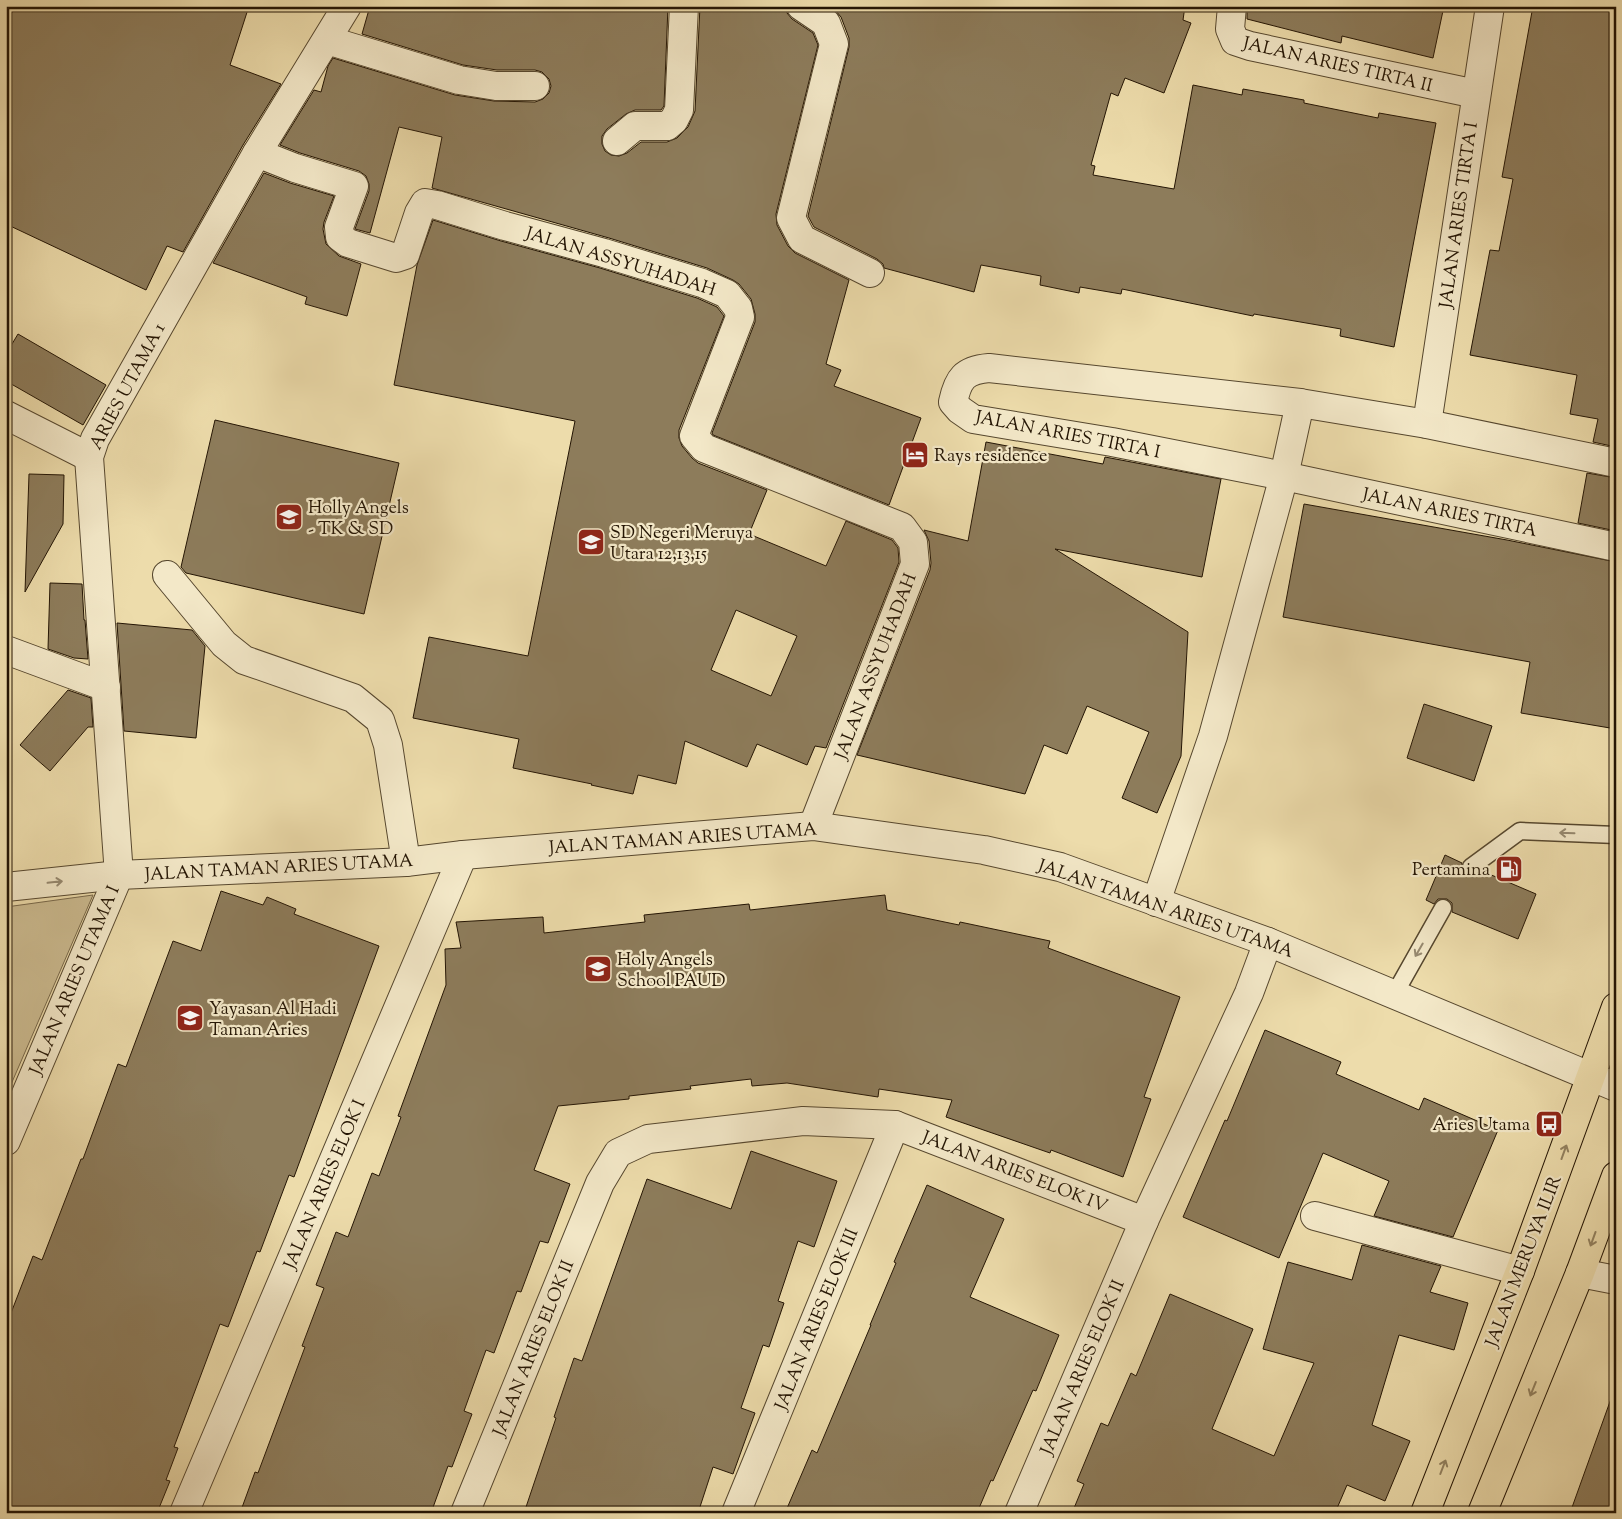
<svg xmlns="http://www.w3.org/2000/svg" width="1622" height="1519" viewBox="0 0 1622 1519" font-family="'Sorts Mill Goudy',serif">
  <rect width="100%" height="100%" fill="#eddcab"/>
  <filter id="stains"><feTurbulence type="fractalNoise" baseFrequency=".004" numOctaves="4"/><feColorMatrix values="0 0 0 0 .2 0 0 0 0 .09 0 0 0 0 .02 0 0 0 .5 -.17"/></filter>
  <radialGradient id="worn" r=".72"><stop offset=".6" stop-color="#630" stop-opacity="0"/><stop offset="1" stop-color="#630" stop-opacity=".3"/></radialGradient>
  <polygon fill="#cbba8f" stroke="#78684a" points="93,895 6,1096 6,907"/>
  <g fill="#8d7c5b" stroke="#241504" fill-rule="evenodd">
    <polygon points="6,6 249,6 230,65 281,84 243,145 183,252 167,246 146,290 6,224"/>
    <polygon points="370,6 668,6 664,106 661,110 635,110 626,114 607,129 602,136 602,144 605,151 611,155 619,156 627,153 641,142 667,142 677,138 688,127 695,111 700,6 786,6 787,13 792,19 813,33 818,45 776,214 777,225 788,246 795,253 849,280 826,364 841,370 834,386 921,418 889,505 713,435 712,433 755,322 755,314 751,299 739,284 733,280 707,268 609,238 432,188 442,137 399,127 370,233 355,229 369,191 369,184 366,176 359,171 300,153 280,145 314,90 321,92 328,66 333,58 455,95 494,101 535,102 543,99 549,93 551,86 549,79 542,72 535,70 497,70 463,65 362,34"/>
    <polygon points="829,6 1185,6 1183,20 1191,23 1164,93 1125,78 1118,96 1111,93 1091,165 1095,166 1093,175 1174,189 1193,85 1242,95 1243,89 1304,100 1304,103 1378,118 1379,113 1436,123 1394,347 1340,336 1341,329 1254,314 1253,316 1122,289 1121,294 1080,287 1079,293 1040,285 1041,276 981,265 974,292 884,268 883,264 877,259 814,227 808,216 849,47 849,38 841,17 835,10"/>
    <polygon points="1247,6 1444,6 1433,58 1342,36 1341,43 1247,19"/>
    <polygon points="1533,6 1616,6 1616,447 1593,442 1598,419 1570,414 1577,375 1470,355 1490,250 1499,251 1513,179 1502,177"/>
    <polygon points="264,173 290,183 334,196 324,222 323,229 326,244 339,256 361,264 347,316 305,304 307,297 213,263"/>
    <path d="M 433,220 L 501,241 L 600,268 L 697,298 L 717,307 L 724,316 L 679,430 L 679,438 L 682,446 L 692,458 L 698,463 L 767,490 L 749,534 L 826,566 L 846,521 L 892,540 L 898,548 L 899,562 L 826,748 L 815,746 L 807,765 L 757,744 L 747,767 L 685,741 L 676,784 L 638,775 L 633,794 L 591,785 L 592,784 L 513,768 L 519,739 L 413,718 L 429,637 L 528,656 L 575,421 L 394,385 L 417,265 ZM 736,610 L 797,636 L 771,696 L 711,670 Z"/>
    <polygon points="18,334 106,385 83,425 6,381 6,354"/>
    <polygon points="215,420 399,463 364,614 186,573 181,567"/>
    <polygon points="986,442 1103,464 1105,457 1221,479 1202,577 1055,549 1188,632 1181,756 1157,813 1122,798 1149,732 1087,706 1067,754 1044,745 1025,794 857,755 930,570 931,563 929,541 924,530 968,541"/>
    <polygon points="1587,473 1616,478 1616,531 1578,523"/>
    <polygon points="29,474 64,475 63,524 25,592"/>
    <polygon points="1304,504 1507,540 1616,562 1616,729 1521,713 1530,662 1283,617"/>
    <polygon points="50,583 82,584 84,620 85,620 88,659 74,658 48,649"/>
    <polygon points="117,623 192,630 205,646 196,738 124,731"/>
    <polygon points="68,690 91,698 93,727 88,727 50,771 20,745"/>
    <polygon points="1424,704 1492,726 1474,781 1407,758"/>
    <polygon points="1445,855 1462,863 1461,868 1463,872 1467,876 1473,877 1482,871 1536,894 1518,939 1452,912 1452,903 1447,899 1438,899 1434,904 1426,900"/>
    <polygon points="221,891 263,905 267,897 296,909 294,914 379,946 294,1177 289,1175 260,1252 257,1251 228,1327 220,1324 174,1447 178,1448 166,1480 170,1481 157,1513 6,1513 6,1326 33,1256 42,1260 81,1159 83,1159 118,1064 126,1067 173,941 201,951"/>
    <polygon points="885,895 887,910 959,925 960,922 1050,941 1048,948 1180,997 1144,1097 1151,1099 1123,1177 1051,1150 1050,1153 946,1117 952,1100 879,1089 878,1097 787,1083 752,1086 751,1079 690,1086 691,1089 629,1096 629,1099 558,1106 534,1170 570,1184 548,1243 540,1241 521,1292 517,1291 494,1353 486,1350 464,1411 472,1414 452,1467 448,1466 431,1513 240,1513 255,1472 258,1473 305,1347 302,1346 324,1288 316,1285 336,1232 348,1237 372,1173 379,1176 401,1117 398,1116 446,985 445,949 461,948 456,922 543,917 544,933 645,922 644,915 749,904 750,910"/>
    <polygon points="1265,1030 1341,1062 1336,1074 1419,1110 1424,1098 1498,1130 1453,1237 1374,1216 1389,1181 1323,1153 1279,1258 1183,1217 1225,1120 1227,1121"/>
    <polygon points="751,1151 837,1181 814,1247 798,1241 778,1301 784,1303 769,1347 763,1345 741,1408 755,1413 733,1474 713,1467 698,1513 524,1513 556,1418 554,1417 574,1358 582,1361 647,1179 731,1209"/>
    <polygon points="927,1185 1004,1219 970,1297 1059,1335 1036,1391 1033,1390 993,1481 991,1480 977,1513 785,1513 812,1450 817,1453 871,1325 870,1325 896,1263 894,1262"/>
    <polygon points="1362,1245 1441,1266 1430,1292 1468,1303 1454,1350 1399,1335 1372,1425 1410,1441 1385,1501 1347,1485 1335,1513 1072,1513 1084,1484 1077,1481 1101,1423 1108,1426 1131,1373 1136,1376 1170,1294 1253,1329 1212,1429 1274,1456 1314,1363 1263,1349 1288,1262 1352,1280"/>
    <polygon points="1612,1396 1616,1397 1616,1513 1570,1513"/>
  </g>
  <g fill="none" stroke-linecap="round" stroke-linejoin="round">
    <g stroke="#56472e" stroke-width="19">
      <g id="service">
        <polyline points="1471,867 1520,831 1616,835"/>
        <polyline points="1394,995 1443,908"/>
      </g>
    </g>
    <g stroke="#56472e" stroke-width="30">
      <g id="minor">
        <polyline points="801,6 826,23 834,44 791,218 802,239 870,273"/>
        <polyline points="1232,6 1230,29 1235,41 1250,46 1476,94"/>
        <polyline points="327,40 459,80 496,86 535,86"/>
        <polyline points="617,141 635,126 667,126 674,120 679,110 684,6"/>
        <polyline points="257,153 295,168 354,186 339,227 340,237 348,243 396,258 405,255 419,213 425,203 437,205 505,226 604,253 702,283 727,294 738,308 740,317 694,436 704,448 902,527 913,542 915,564 813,826"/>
        <polyline points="6,415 89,457"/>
        <polyline points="1427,424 1490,6"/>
        <path d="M 1616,463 L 1427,424 L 1300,403 L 989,368 C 964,370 958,379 953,402 L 960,410 L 973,419 L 1112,442 L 1284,476 L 1616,547"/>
        <polyline points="167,575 224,644 244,660 353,698 380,720 388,745 406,862"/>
        <polyline points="6,650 106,687"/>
        <polyline points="119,875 89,457 95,439 257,153 347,6"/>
        <polyline points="1156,902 1213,736 1284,476 1300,403"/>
        <polyline points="1315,1216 1520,1271"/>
        <polyline points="1580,1273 1616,1280"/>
        <polyline points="184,1513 463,855"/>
        <polyline points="465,1513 600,1183 618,1153 648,1139 803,1121 895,1125 1144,1221"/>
        <polyline points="736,1513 895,1125"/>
        <polyline points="1019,1513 1144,1221 1249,993 1268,942"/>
      </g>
    </g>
    <g stroke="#56472e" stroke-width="30">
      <g id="tertiary">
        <polyline points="6,887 119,875 406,862 463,855 813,826 984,850 1060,867 1268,942 1616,1087"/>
        <polyline points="6,1141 119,875"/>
      </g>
    </g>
    <g stroke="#241504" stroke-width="30">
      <g id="primary">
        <polyline points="1425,1513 1520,1271 1616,1007"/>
        <polyline points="1482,1513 1580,1273 1616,1176"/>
      </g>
    </g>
    <use href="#service" stroke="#f3e8c8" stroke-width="16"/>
    <use href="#minor" stroke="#f3e8c8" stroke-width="28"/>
    <use href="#tertiary" stroke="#f3e8c8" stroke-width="28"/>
    <use href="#primary" stroke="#eddcab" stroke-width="28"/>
  </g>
  <defs><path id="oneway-shaft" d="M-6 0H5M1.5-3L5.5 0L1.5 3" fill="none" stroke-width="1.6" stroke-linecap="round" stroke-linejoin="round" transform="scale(1.25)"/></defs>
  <g stroke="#968970">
    <use href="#oneway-shaft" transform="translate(1567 833) rotate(-178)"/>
    <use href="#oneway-shaft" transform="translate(55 882) rotate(-6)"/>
    <use href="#oneway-shaft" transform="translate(1419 950) rotate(120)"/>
  </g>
  <g stroke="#938260">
    <use href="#oneway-shaft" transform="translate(1564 1152) rotate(-70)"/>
    <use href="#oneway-shaft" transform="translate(1593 1239) rotate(110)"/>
    <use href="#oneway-shaft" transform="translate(1533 1389) rotate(112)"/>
    <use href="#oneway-shaft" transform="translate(1443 1467) rotate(-69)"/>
  </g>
  <defs>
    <g id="hotel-square" transform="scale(1.4375)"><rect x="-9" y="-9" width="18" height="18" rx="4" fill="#8f2418" stroke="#f3e8c8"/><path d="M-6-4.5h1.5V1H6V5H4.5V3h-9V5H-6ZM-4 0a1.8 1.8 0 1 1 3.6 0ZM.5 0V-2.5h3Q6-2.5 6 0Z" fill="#fff"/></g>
    <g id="school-square" transform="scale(1.4375)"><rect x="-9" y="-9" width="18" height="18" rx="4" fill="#8f2418" stroke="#f3e8c8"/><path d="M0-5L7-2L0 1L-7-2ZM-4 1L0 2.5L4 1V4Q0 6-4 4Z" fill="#fff"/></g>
    <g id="fuel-square" transform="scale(1.4375)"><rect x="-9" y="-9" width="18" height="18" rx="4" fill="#8f2418" stroke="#f3e8c8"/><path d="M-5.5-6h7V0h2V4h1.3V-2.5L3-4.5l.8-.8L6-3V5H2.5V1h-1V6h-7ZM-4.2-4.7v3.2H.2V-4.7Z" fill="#fff"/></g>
    <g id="bus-square" transform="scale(1.4375)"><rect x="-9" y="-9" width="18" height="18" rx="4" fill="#8f2418" stroke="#f3e8c8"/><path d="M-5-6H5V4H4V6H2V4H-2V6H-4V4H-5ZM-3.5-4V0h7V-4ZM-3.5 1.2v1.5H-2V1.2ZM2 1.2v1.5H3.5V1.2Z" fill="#fff"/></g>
  </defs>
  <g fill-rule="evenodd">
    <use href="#hotel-square" x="915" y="455"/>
    <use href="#school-square" x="289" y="517"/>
    <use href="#school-square" x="591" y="542"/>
    <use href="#fuel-square" x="1509" y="869"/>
    <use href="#school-square" x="598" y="969"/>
    <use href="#school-square" x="190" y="1018"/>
    <use href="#bus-square" x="1549" y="1124"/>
  </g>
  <g text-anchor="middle" stroke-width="4.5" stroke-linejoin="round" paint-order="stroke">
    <g font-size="18" fill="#241504" stroke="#f3e8c8">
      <text transform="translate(1338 64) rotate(13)" y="6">JALAN ARIES TIRTA II</text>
      <text transform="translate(1458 215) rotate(-82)" y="6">JALAN ARIES TIRTA I</text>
      <text transform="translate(621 261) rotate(17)" y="6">JALAN ASSYUHADAH</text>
      <text transform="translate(127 386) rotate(-62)" y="6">ARIES UTAMA 1</text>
      <text transform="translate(1068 434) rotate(11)" y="6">JALAN ARIES TIRTA I</text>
      <text transform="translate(1450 512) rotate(12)" y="6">JALAN ARIES TIRTA</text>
      <text transform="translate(875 666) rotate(-69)" y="6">JALAN ASSYUHADAH</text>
      <text transform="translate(683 838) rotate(-4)" y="6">JALAN TAMAN ARIES UTAMA</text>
      <text transform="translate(279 867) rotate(-3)" y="6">JALAN TAMAN ARIES UTAMA</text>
      <text transform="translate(1166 908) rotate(19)" y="6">JALAN TAMAN ARIES UTAMA</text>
      <text transform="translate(74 980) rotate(-67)" y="6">JALAN ARIES UTAMA I</text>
      <text transform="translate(1015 1171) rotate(21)" y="6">JALAN ARIES ELOK IV</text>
      <text transform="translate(324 1184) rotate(-67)" y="6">JALAN ARIES ELOK I</text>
      <text transform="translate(1523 1261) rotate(-69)" y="6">JALAN MERUYA ILIR</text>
      <text transform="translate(816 1319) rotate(-68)" y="6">JALAN ARIES ELOK III</text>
      <text transform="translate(533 1348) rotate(-68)" y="6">JALAN ARIES ELOK II</text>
      <text transform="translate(1082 1367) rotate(-67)" y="6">JALAN ARIES ELOK II</text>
    </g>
    <g font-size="18" fill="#241504" stroke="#f3e8c8" text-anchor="start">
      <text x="934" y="461">Rays residence</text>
      <text x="308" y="513">Holly Angels<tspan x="308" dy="21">- TK &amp; SD</tspan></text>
      <text x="610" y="538">SD Negeri Meruya<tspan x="610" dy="21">Utara 12,13,15</tspan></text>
      <text x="1490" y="875" text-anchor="end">Pertamina</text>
      <text x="617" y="965">Holy Angels<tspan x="617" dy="21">School PAUD</tspan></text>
      <text x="209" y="1014">Yayasan Al Hadi<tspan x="209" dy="21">Taman Aries</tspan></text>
      <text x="1530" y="1130" text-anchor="end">Aries Utama</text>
    </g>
  </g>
  <rect width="1622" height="1519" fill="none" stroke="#eddcab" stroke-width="25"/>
  <rect x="8" y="8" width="1607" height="1504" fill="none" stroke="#241504" stroke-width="2.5"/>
  <rect x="12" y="12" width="1597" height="1494" fill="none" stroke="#241504"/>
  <rect width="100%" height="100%" filter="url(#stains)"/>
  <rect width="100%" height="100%" fill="url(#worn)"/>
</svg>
